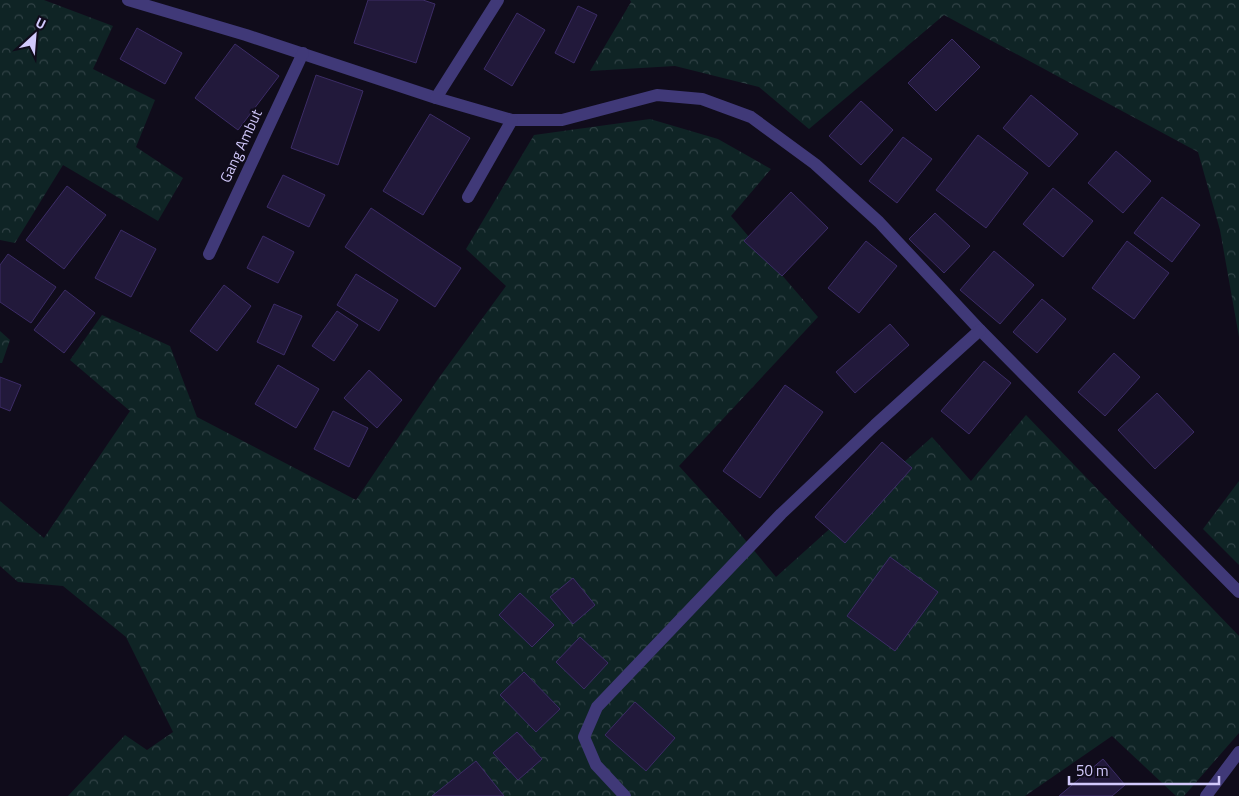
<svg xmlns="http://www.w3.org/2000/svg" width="1239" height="796" viewBox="0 0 1239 796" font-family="'Titillium Web',sans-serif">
  <defs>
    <pattern id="forest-crowns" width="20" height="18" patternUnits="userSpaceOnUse" patternTransform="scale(1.25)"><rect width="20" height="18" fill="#0f2425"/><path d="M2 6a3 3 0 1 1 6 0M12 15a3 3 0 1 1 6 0" fill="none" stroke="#314246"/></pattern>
  </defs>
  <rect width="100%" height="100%" fill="#100c1b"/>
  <g fill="url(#forest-crowns)">
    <polygon points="0,0 44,0 113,26 93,69 155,100 136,147 183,178 158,221 63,165 15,243 0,240"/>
    <polygon points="630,0 1239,0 1239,337 1220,230 1198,152 944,15 809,129 759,87 675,66 590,71 631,2"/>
    <polygon points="650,119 718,139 771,169 731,216 818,317 679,466 731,523 776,577 932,437 971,481 1026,415 1239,636 1239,733 1184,796 1176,796 1112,736 1025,796 68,796 125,735 147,750 173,732 126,637 63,586 18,582 0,566 0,501 44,538 130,411 70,360 102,315 170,346 197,417 356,500 438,379 506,286 466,249 534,135"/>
    <polygon points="0,331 10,340 2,363 0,363"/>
    <polygon points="1239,481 1239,565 1203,529"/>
  </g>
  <g fill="#22193b" stroke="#3c2c66">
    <polygon points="368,0 423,0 435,4 416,63 354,43"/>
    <polygon points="578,6 597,15 574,63 555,53"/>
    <polygon points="517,13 545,30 512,86 484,69"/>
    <polygon points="137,28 182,53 165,84 120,59"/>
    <polygon points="952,39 980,67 936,111 908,83"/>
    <polygon points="235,44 279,76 238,130 195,98"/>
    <polygon points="316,75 363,91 338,165 291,148"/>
    <polygon points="1031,95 1078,134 1049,167 1003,128"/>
    <polygon points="861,101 893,130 861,165 829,136"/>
    <polygon points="430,114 470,138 423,215 383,191"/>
    <polygon points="978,135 1028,173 986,228 936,190"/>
    <polygon points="903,137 932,159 897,203 869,181"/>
    <polygon points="1116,151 1151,181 1123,213 1088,183"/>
    <polygon points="283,175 325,195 309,227 267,207"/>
    <polygon points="67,186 106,215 64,269 26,240"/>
    <polygon points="1053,188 1093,221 1063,257 1023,224"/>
    <polygon points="791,192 828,228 782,276 744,241"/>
    <polygon points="1162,197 1200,225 1172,262 1134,233"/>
    <polygon points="371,208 461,268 435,307 345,247"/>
    <polygon points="935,213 970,246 944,273 909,239"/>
    <polygon points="121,230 156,249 131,297 95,278"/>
    <polygon points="263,236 294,252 278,283 247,268"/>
    <polygon points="866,241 897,266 859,313 828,288"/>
    <polygon points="1127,241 1169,273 1134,319 1092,288"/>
    <polygon points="994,251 1034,285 1000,324 960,290"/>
    <polygon points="8,254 56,287 31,323 0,302 0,265"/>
    <polygon points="356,274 398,300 379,331 337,305"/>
    <polygon points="224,285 251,306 217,351 190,331"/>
    <polygon points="65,290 95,313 64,353 34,330"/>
    <polygon points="1042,299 1066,319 1037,353 1013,332"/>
    <polygon points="274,304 302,316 284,355 257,342"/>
    <polygon points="337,311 358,325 334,361 312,346"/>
    <polygon points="890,324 909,345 855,393 836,372"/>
    <polygon points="1114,353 1140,377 1105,416 1078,392"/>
    <polygon points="984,361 1011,383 969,434 941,411"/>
    <polygon points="278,365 319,389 296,428 255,404"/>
    <polygon points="369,370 402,400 377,428 344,398"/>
    <polygon points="0,377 21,385 10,411 0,407"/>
    <polygon points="785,385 823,412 760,498 723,471"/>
    <polygon points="1157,393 1194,432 1155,469 1118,430"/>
    <polygon points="333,411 368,428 349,467 314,449"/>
    <polygon points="882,442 912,468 845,543 815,517"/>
    <polygon points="890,557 938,592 895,651 847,616"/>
    <polygon points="573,578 595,605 573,624 550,597"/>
    <polygon points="520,593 554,625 532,647 499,615"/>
    <polygon points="580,637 608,663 584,689 556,662"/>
    <polygon points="524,672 560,709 536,732 500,695"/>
    <polygon points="635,702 675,738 646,771 605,735"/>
    <polygon points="517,732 542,759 518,780 493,753"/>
    <polygon points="1103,759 1125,785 1112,796 1059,796"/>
    <polygon points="476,761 504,796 432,796"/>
  </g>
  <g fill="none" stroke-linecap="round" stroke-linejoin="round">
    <g stroke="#403978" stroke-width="12">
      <polyline points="128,0 246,35 436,98 512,120 562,120 657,95 702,99 751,117 815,164 879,222 980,330 1239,592"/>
      <polyline points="436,98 498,0"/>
      <polyline points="468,197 512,120"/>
      <polyline points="209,254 303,53"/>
      <polyline points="625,796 596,765 584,737 597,707 781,514 875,425 980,330"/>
      <polyline points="1206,796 1239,752"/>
    </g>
  </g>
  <g text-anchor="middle" stroke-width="4.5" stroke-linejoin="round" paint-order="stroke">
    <g font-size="15" fill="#d2c9fc" stroke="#100c1b">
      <text transform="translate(241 146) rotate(-65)" y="5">Gang Ambut</text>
    </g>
  </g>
  <g transform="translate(35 35) rotate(26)" stroke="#100c1b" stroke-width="4" paint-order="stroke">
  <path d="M0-4L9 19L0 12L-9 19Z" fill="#d2c9fc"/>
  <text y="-8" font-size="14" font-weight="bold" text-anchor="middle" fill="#d2c9fc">U</text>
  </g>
  <path d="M1069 776v8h150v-8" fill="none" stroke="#d2c9fc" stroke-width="2.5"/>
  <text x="1076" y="776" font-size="15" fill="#d2c9fc" stroke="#100c1b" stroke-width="4" paint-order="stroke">50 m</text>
</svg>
